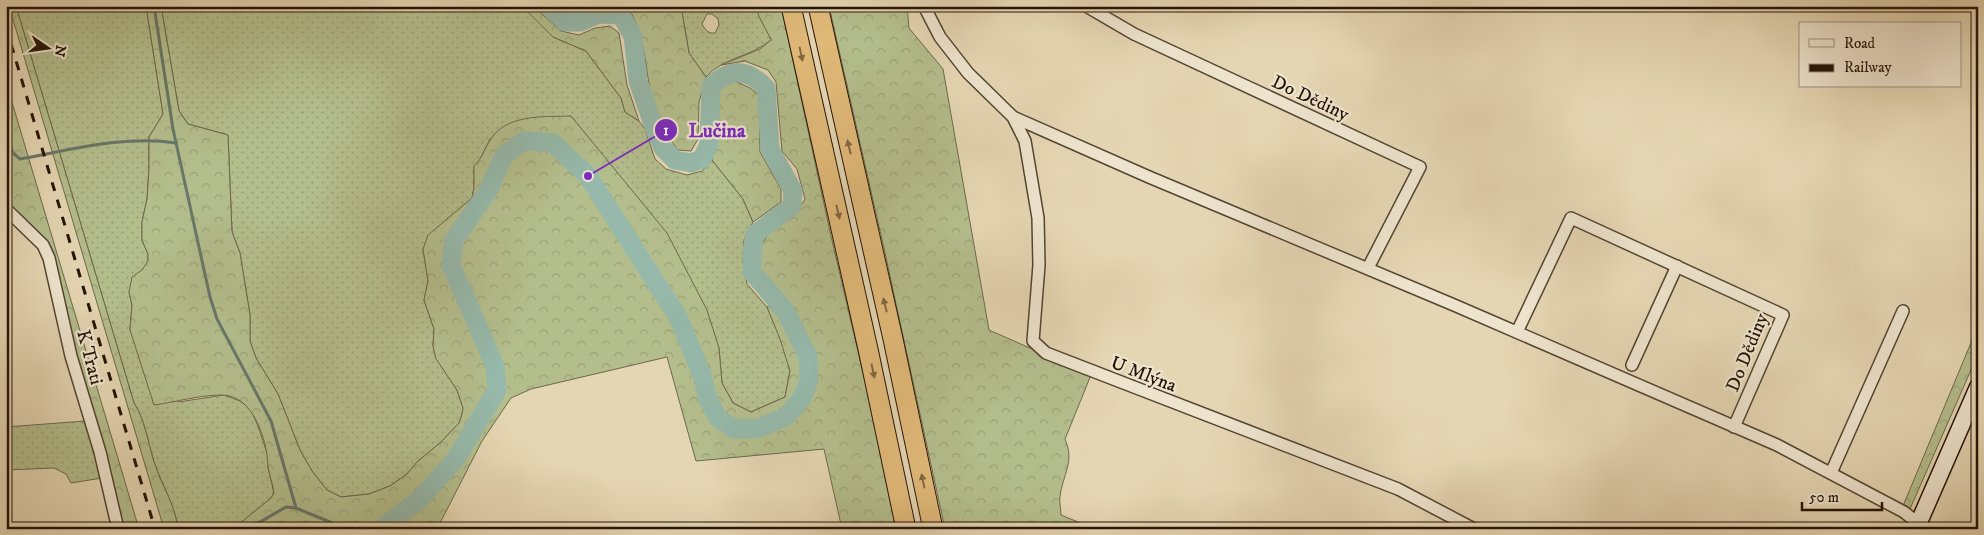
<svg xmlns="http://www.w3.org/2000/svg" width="1984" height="535" viewBox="0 0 1984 535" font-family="'IM FELL DW Pica',serif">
  <defs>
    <pattern id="grass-dots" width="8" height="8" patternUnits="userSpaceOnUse" patternTransform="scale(1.25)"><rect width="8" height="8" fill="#b4be8d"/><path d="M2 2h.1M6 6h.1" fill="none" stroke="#9ba278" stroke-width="1.8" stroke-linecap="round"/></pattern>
    <pattern id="forest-crowns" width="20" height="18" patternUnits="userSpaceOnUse" patternTransform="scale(1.25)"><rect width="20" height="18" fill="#b4be8d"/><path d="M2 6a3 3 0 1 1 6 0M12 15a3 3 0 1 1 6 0" fill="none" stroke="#9ba278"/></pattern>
  </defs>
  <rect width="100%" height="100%" fill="#e5d6b3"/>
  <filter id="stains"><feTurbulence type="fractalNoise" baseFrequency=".004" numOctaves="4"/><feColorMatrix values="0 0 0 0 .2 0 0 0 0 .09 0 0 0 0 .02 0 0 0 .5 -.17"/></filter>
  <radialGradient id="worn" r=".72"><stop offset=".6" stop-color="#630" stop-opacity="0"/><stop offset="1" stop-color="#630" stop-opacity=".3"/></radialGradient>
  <g fill="url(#grass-dots)" stroke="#6c694a" fill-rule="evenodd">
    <path d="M 16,6 L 146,6 L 163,114 L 149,137 L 149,169 L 147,199 L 142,222 L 142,240 L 148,254 L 148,261 L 129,292 L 132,305 L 130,330 L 178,402 L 224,395 L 240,401 L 250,408 L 258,426 L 269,459 L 268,467 L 274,493 L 271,498 L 233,529 L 178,529 C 175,507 165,490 157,470 C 148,448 147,423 134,403 Z"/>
    <polygon points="161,6 523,7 553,37 586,51 621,98 625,112 639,121 645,129 655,159 666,169 687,175 702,171 712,160 743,199 753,222 744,240 743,262 747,284 767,307 781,339 790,371 785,397 751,412 733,403 722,383 719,348 628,187 571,116 490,139 480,160 474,166 474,188 472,198 429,235 423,249 428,281 424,300 434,329 433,346 436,358 457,390 463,408 462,414 459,423 441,442 417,462 407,474 390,486 369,494 341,497 327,490 312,471 300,450 278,394 256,358 250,341 250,315 240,253 232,232 228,135 188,124 179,111"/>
    <path d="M 681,6 L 756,6 C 758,17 767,29 771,40 C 751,57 722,58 706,77 L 689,53 ZM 707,14 L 712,14 L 718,19 L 719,25 L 715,33 C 709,34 705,30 702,24 Z"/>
    <polygon points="85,421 102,478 71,483 66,474 54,468 6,470 6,427"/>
  </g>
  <g fill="url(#forest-crowns)" stroke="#6c694a">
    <path d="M 9,6 L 16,6 L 134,403 C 147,423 148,448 157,470 C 165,491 175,506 178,529 L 164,529 Z"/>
    <path d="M 146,6 L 161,6 L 179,111 L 188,124 L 228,135 L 232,232 L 240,253 L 250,315 L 250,341 L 256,358 L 278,394 L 300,450 L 312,471 L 327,490 L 341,497 L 369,494 L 390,486 L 407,474 L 417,462 L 441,442 L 459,423 L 462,414 L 463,408 L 457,390 L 436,359 L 433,346 L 434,329 L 424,300 L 428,281 L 423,249 L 428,235 L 472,198 L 474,188 L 474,166 C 483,158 485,146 493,136 C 510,114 545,117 571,116 L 667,233 L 707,310 L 719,348 L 722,383 L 733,403 L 751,412 L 785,397 L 790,371 L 780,339 L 767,307 L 781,296 L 758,266 L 761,246 L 768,234 L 797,212 L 805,199 L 797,169 L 782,151 L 776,82 L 768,70 L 745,61 L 721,65 L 760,49 L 771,40 C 767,30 757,16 756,6 L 781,6 L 831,236 L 871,407 L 896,529 L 842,529 L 824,449 L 696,461 L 667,357 L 531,389 L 511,398 L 482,441 L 437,529 L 233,529 L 271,498 L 274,493 C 273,484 269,475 268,466 C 267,441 254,395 222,395 C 200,395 176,402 154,405 L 130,330 L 132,305 L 129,292 L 132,277 L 142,270 L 148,261 L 148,254 L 142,240 L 142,222 L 147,199 L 149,169 L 149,137 L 163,114 Z"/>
    <polygon points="522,6 533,6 561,31 579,35 595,28 610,26 619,33 627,85 639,121 625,112 621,98 586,51 553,37"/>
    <polygon points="559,6 590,6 573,14"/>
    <path d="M 627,6 L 681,6 L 689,53 L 706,77 L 699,102 L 698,139 L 691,151 L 678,150 C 665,134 656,115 651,95 C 645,65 645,33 627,6 Z"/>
    <path d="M 829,6 L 907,6 L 909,28 L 943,69 L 989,330 L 1091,375 L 1065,439 C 1075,462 1063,474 1060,496 C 1059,502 1061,509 1061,515 L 1095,529 L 945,529 L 885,253 Z"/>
    <polygon points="733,80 750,88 759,95 760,152 781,189 781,202 753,222 743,199 712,160 717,136 718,91"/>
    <polygon points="6,82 139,529 121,529 38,234 6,203"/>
    <polygon points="1978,326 1978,354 1910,509 1903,506"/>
  </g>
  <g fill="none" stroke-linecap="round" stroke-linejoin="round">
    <g stroke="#687769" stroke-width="3">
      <polyline points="154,6 173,129 210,297 217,319 271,421 296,508 330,522 338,529"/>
      <path d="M 6,134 L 13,153 L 20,159 C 71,150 124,135 176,143"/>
      <polyline points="248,529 286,507 296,508"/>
    </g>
    <path stroke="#96b9ab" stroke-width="19" d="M 381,529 L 420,499 L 455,460 L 497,390 L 495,366 L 451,265 L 454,240 L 488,191 L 504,155 L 524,141 L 553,143 L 588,176 L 678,317 L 702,375 L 708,399 L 718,418 L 734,429 L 759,428 L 787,416 L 802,398 L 809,380 L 808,357 L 786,312 L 752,272 L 752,251 L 755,234 L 792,206 L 793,191 L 770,149 L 766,88 C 748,69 731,67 711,86 L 709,144 L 702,159 L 691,163 L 675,160 L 663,148 L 655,130 L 638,81 L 633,36 L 621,15 L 598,14 L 580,22 L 565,22 L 548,6"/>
    <g stroke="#544431" stroke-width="14">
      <g id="minor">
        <polyline points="924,6 940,37 968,73 1013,117 1025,141 1038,218 1039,265 1033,341 1046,353 1398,489 1474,529"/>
        <polyline points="1086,6 1134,34 1420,167 1368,268"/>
        <polyline points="1013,117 1149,177 1454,305 1777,445 1904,512 1925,529"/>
        <polyline points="6,209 43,245 49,258 71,356 100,452 118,529"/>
        <polyline points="1517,332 1571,218 1783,315 1734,427"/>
        <polyline points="1632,365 1677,266"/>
        <polyline points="1831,473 1903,311"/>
      </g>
    </g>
    <g stroke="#241406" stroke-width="19">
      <polyline id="secondary" points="1916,529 1978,387"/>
    </g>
    <g stroke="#241406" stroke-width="21">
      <g id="trunk">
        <polyline points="791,6 868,349 906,529"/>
        <polyline points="818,6 893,339 933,529"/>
      </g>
    </g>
    <use href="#minor" stroke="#eee4ce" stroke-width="11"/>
    <use href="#secondary" stroke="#eee4ce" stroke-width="16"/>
    <use href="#trunk" stroke="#e2bb7a" stroke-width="19"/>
    <polyline stroke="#241406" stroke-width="3" stroke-dasharray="9 9" stroke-linecap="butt" points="6,27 155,529"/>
  </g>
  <defs><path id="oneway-solid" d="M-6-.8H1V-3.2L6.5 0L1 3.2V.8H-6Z" transform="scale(1.25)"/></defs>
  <g fill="#836840">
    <use href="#oneway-solid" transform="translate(801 54) rotate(78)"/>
    <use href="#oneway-solid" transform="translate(849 147) rotate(-103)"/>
    <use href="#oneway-solid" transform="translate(838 212) rotate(77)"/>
    <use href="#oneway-solid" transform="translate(885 305) rotate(-103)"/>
    <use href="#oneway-solid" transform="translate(873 371) rotate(78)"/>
    <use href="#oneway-solid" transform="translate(923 481) rotate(-102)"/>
  </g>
  <g text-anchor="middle" stroke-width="4.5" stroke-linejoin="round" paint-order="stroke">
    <g font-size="19" fill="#241406" stroke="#eee4ce">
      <text transform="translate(1311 97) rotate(25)" y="7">Do Dědiny</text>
      <text transform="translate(1746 352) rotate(-68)" y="7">Do Dědiny</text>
      <text transform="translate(91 357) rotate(75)" y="7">K Trati</text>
      <text transform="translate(1144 373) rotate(21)" y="7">U Mlýna</text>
    </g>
  </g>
  <path fill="none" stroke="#7b2cbf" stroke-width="2" d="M588 176L666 130"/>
  <g fill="#7b2cbf" stroke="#eee4ce" stroke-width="2">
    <circle cx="588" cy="176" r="5"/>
    <circle cx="666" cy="130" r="12"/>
  </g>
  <g font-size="15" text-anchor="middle" font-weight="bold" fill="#fff">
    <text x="666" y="135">1</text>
  </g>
  <g font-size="20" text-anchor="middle" font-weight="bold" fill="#7b2cbf" stroke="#eee4ce" stroke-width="4.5" stroke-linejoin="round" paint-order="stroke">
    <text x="717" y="137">Lučina</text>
  </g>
  <rect width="1984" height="535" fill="none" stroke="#e5d6b3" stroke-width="25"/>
  <rect x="8" y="8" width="1969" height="520" fill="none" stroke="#241406" stroke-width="2.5"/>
  <rect x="12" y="12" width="1959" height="510" fill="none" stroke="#241406"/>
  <rect x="1799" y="22" width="162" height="65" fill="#eee4ce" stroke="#9d917e"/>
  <rect x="1809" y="39" width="25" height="8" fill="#eee4ce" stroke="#9d917e"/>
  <text x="1844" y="48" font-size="15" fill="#241406">Road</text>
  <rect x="1809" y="64" width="25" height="8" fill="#241406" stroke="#9d917e"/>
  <text x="1844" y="72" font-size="15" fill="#241406">Railway</text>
  <g transform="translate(48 48) rotate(103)" stroke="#eee4ce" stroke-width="4" paint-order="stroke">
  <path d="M0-4L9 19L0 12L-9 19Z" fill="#241406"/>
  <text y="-8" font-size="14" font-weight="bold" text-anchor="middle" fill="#241406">N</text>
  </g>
  <path d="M1802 502v8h80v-8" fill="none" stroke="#241406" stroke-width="2.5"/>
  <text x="1809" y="502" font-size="15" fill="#241406" stroke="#eee4ce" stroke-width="4" paint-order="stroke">50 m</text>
  <rect width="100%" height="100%" filter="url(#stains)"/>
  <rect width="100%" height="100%" fill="url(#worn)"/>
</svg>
